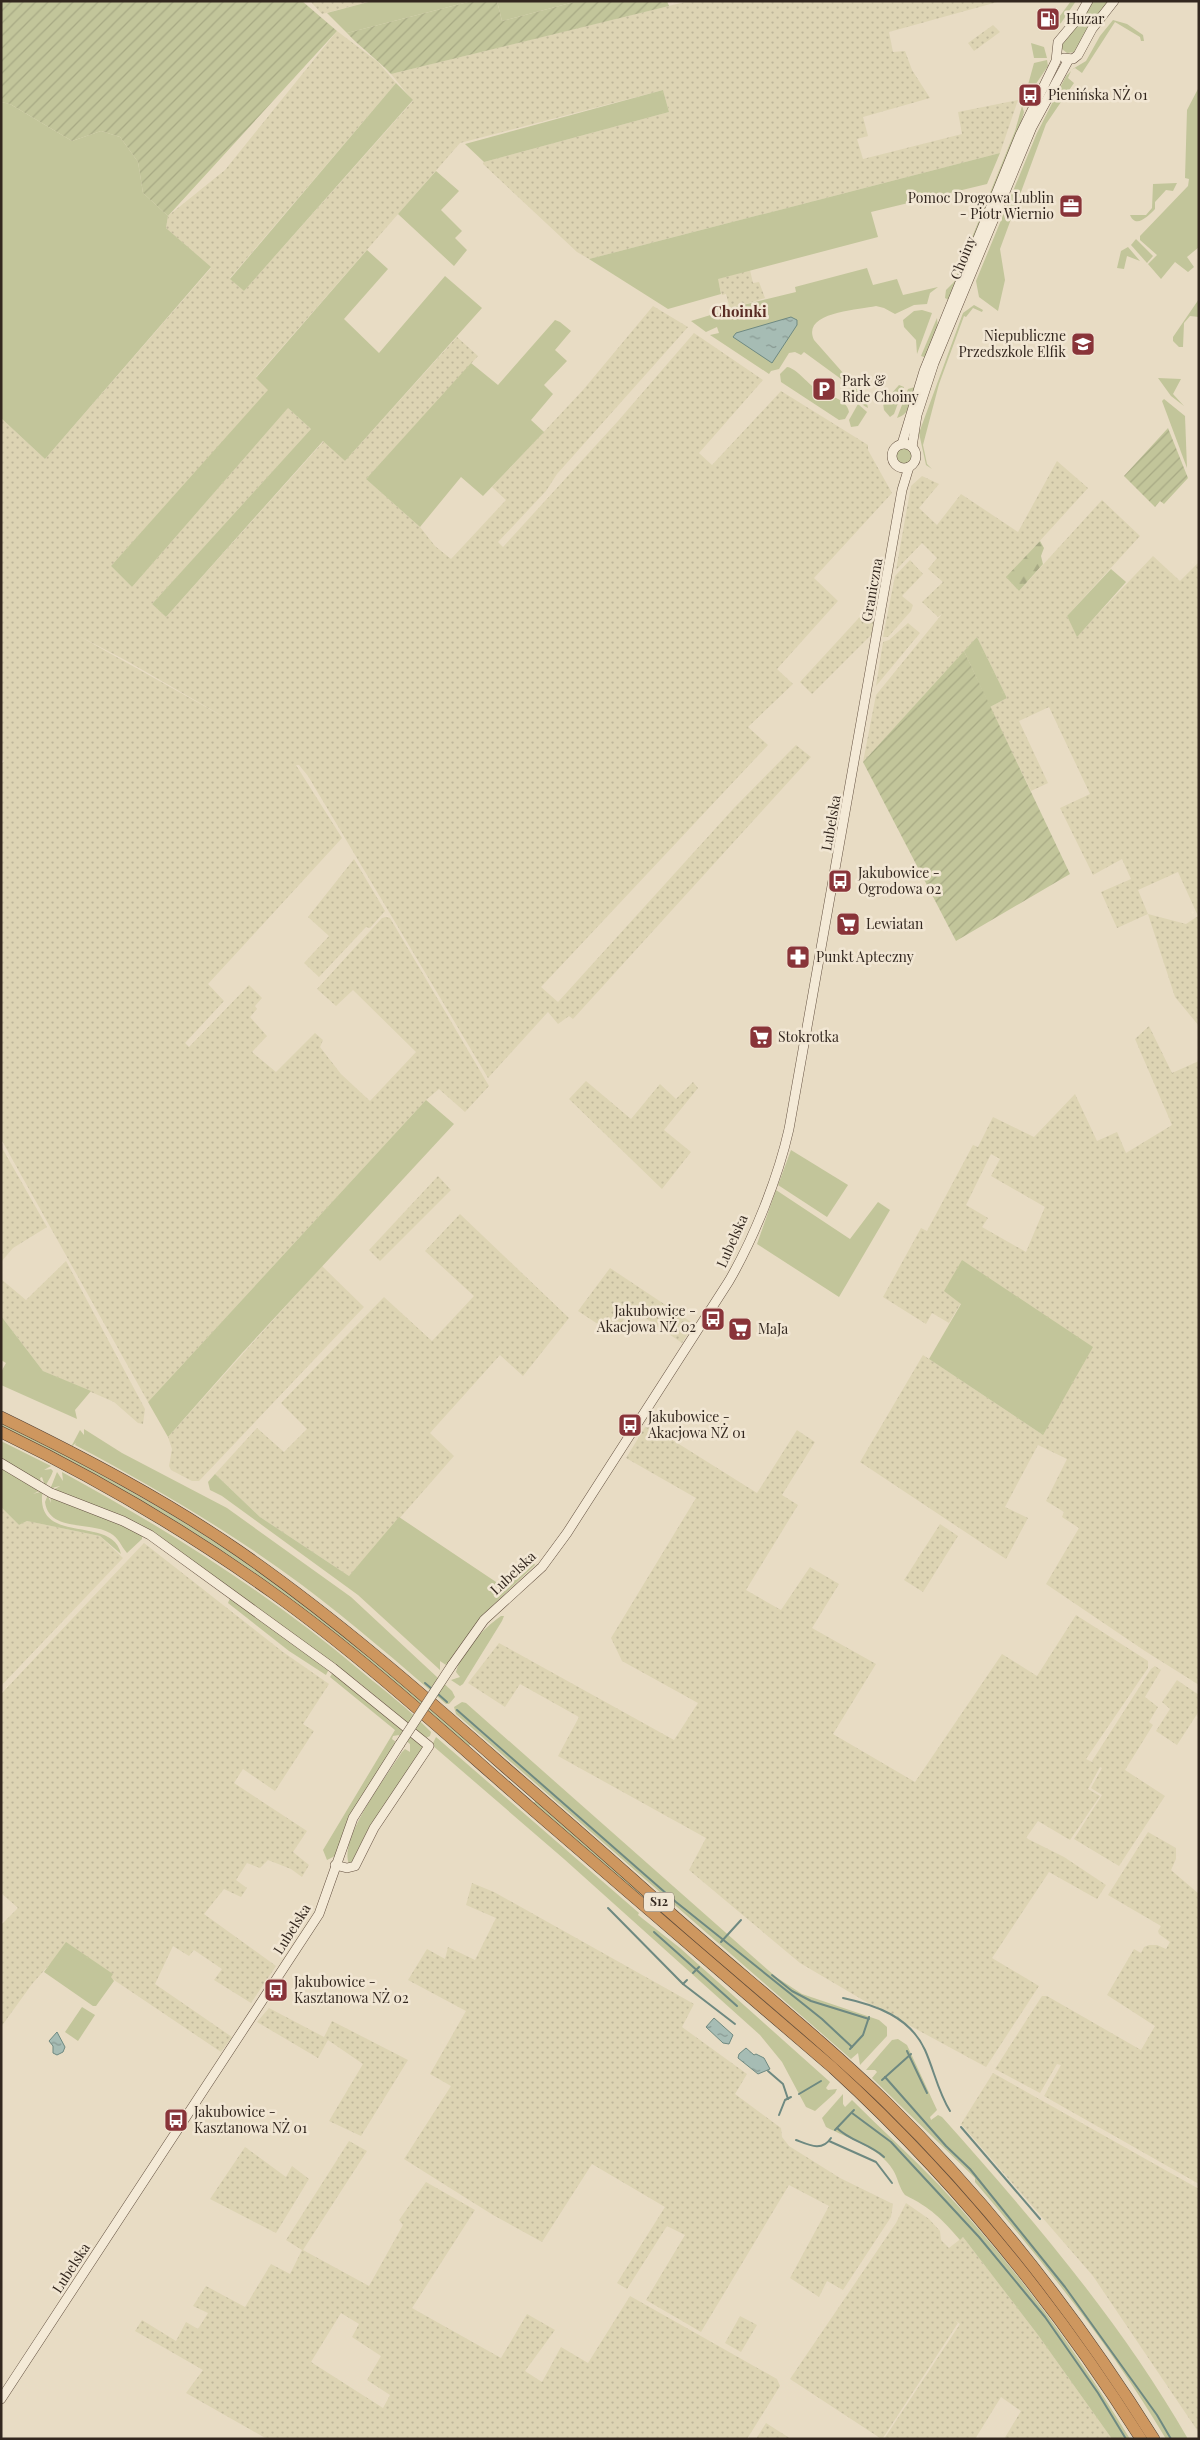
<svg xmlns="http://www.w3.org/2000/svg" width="1200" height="2440" viewBox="0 0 1200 2440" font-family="'Playfair Display',serif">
  <defs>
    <pattern id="farmland-dots" width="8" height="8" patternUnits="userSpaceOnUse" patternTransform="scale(1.25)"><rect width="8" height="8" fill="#ddd4b3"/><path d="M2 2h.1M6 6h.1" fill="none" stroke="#beb69a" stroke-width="1.8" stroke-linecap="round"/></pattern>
    <pattern id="forest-firs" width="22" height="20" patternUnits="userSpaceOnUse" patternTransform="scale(1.25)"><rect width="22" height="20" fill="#c2c59a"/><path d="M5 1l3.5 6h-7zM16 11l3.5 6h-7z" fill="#a7a984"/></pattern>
    <pattern id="garden-furrows" width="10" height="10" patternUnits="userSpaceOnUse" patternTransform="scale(1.25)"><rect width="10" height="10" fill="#c2c59a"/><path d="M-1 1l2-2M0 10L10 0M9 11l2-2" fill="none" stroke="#a7a984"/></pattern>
    <pattern id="water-ripples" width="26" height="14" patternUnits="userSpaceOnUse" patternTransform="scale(1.25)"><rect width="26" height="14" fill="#a6bcb4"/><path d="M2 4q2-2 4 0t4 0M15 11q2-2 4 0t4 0" fill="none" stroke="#889992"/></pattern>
  </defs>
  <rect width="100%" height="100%" fill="#e8dcc4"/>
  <g fill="url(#farmland-dots)" fill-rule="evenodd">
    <polygon points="310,1 372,1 322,14"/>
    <path d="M 689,1 L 1001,1 L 889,32 L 893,52 L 905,51 L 912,70 L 930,98 L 863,117 L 868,136 L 857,139 L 863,159 L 962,134 L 958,112 L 1018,100 L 1000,153 L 589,259 L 577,252 L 483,164 L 484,162 L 669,112 L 663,90 L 460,143 L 256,377 L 269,390 L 111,566 L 132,587 L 288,408 L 311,429 L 152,604 L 166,617 L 324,441 L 345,461 L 457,337 L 478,356 L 366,479 L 420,527 L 435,546 L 451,559 L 506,500 L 492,487 L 583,390 L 653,306 L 688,327 L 557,474 L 546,491 L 498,542 L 503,547 L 618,421 L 694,333 L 763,380 L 699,453 L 712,465 L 781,391 L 868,445 L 868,450 L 892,493 L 814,578 L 838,601 L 777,669 L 793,684 L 748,727 L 768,745 L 541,987 L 558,1002 L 734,808 L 796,745 L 811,757 L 573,1019 L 569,1016 L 558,1024 L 548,1012 L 488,1078 L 308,776 L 299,765 L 296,765 L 342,838 L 208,984 L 224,1001 L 185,1043 L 189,1047 L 249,985 L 262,998 L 255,1006 L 257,1009 L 250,1017 L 267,1036 L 252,1052 L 276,1072 L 315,1033 L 323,1040 L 320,1047 L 341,1074 L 370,1101 L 416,1052 L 353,990 L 336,1006 L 317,989 L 382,918 L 386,917 L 390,918 L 489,1086 L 465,1112 L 439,1089 L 426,1100 L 148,1402 L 1,1139 L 1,764 L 4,761 L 1,759 L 1,418 L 45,459 L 211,268 L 166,228 L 168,216 L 225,170 L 337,31 L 378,62 L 396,83 L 230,278 L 244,291 L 413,101 L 391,74 ZM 79,636 L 127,661 L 231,721 Z"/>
    <polygon points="993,25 1000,32 974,51 968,43"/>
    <polygon points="750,270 753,283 759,282 765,298 730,309 726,294 722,295 717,279"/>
    <path d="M 1057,461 L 1088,488 L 1007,577 L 1019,591 L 1102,500 L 1140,536 L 1067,616 L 1077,636 L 1153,556 L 1180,581 L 1199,562 L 1199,1026 L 1175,997 L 1148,914 L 1117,928 L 1101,892 L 1131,879 L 1122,859 L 1093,875 L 1060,808 L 1090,794 L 1049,707 L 1019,721 L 1048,783 L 1031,791 L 990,707 L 1007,698 L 977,637 L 863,762 L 876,695 L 942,614 L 938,617 L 922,602 L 943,582 L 928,569 L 937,558 L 922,543 L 896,570 L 911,486 L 922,476 L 939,484 L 919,508 L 937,525 L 961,494 L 1018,532 ZM 1178,872 L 1198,916 L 1186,924 L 1148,914 L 1138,890 Z"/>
    <polygon points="910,560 923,574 902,596 913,605 911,611 888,637 883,637 895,576"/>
    <polygon points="879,596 872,634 812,694 800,682"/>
    <polygon points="908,623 920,633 876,686 883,642 889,640"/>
    <polygon points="354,859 385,911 370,928 366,927 319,977 304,963 329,936 308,917"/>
    <path d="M 1149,1026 L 1172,1073 L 1199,1061 L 1199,1685 L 1145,1651 L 1046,1584 L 1079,1528 L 1062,1517 L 1064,1512 L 1046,1501 L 1067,1459 L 1038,1445 L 1005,1507 L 1028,1518 L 1006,1559 L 860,1462 L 923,1355 L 1043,1435 L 961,1303 L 949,1323 L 932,1313 L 926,1324 L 883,1297 L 921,1228 L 927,1231 L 973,1145 L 978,1147 L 993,1117 L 1034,1137 L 1075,1094 L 1097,1141 L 1117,1132 L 1126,1153 L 1172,1125 L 1135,1039 ZM 991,1154 L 1000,1159 L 991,1176 L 1045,1207 L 1026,1252 L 982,1227 L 988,1218 L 966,1205 Z"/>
    <polygon points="586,1081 631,1119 660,1084 676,1099 693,1082 698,1088 664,1130 691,1152 662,1189 569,1099"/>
    <polygon points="1,1146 47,1227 13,1248 1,1262"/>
    <polygon points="438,1176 451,1190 380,1261 369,1250"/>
    <polygon points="460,1214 569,1318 523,1376 500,1355 430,1433 454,1456 349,1576 260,1517 215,1474 257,1428 284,1452 307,1429 281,1403 384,1297 432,1341 474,1296 425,1251"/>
    <polygon points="66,1261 145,1409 143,1424 138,1423 114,1402 43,1371 1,1316 1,1279 26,1300"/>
    <polygon points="322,1266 364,1307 199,1481 192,1481 171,1470 169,1466 172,1449 168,1437"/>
    <polygon points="610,1268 694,1324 682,1343 632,1309 613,1334 578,1311"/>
    <polygon points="647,1424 757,1493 797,1430 815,1442 782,1495 798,1505 746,1590 781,1610 810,1567 839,1584 812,1628 876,1664 833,1734 915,1782 1002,1654 1037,1676 1076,1615 1148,1661 1148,1668 1086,1759 1094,1763 1092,1761 1151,1669 1155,1666 1161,1670 1145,1697 1158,1707 1149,1722 1153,1725 1125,1770 1165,1796 1119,1866 1074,1839 1102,1795 1091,1788 1102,1768 1100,1767 1088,1789 1100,1796 1070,1840 1038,1821 1026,1838 1064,1857 1106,1885 1097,1899 1049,1872 992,1958 1039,1986 986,2067 868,2003 800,1963 689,1870 706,1838 558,1756 579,1717 520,1684 505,1707 468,1683 499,1643 674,1740 698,1703 622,1661 611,1638 696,1498 626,1458"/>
    <polygon points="1,1507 19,1525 27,1521 100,1536 123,1558 1,1686"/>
    <polygon points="940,1524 958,1536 923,1592 904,1580"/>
    <polygon points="144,1543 283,1652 329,1684 303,1724 314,1731 275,1791 243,1769 234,1783 307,1831 293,1852 309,1865 302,1877 291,1869 268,1860 260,1868 247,1863 236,1880 247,1888 241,1897 224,1889 204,1914 276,1966 251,2003 214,1980 222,1969 194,1950 189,1956 173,1946 155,1984 232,2037 221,2052 65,1947 32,1984 1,2027 1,1925 18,1908 1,1893 1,1694"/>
    <polygon points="1177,1680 1199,1695 1199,1711 1177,1745 1156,1731 1170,1709 1162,1702"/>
    <polygon points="1148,1832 1176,1848 1176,1859 1171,1870 1199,1894 1199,2184 1044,2096 1061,2065 1057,2064 1040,2093 995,2069 1042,1996 1047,1996 1141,2050 1155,2026 1107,1995 1134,1949 1141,1953 1144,1947 1149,1945 1157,1945 1166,1949 1170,1942 1159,1934 1158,1931 1161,1926 1108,1895"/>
    <polygon points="472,1883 494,1892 694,2004 682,2027 747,2074 735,2094 781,2128 782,2137 789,2146 840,2178 893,2204 891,2217 843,2290 827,2281 819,2297 790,2278 829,2206 789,2185 701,2332 646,2300 685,2235 667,2226 627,2289 617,2283 665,2207 592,2164 542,2242 493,2215 404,2159 451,2086 430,2074 466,2011 408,1980 427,1949 445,1959 448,1947 475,1960 496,1918 466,1905"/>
    <polygon points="269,2008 324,2037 332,2021 408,2060 361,2136 329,2121 363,2064 328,2040 318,2058 257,2022"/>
    <polygon points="993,2073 1199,2189 1199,2433 1093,2276 961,2124"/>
    <path d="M 349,2141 L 367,2151 L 303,2250 L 369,2286 L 403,2225 L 399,2220 L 426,2182 L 475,2210 L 412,2308 L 501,2358 L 527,2314 L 555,2330 L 525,2371 L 542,2382 L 561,2347 L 588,2363 L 630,2296 L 777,2379 L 780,2386 L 747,2439 L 267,2439 L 186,2393 L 203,2370 L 135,2331 L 142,2320 L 176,2341 L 186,2322 L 198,2329 L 208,2313 L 193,2306 L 206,2286 L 245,2307 L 271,2264 L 290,2274 L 302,2250 L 286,2240 ZM 341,2313 L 359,2324 L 352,2337 L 381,2356 L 367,2380 L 390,2395 L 383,2408 L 311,2362 Z"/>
    <polygon points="245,2147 286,2177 292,2166 309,2179 276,2233 210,2199"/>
    <polygon points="906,2203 929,2219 940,2231 941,2240 949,2248 963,2237 1038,2335 1112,2439 1004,2439 1021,2411 1001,2397 975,2439 884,2439 960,2324 955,2320 958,2323 883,2438 880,2438 790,2379 896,2223"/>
    <polygon points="740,2316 757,2325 741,2352 725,2343"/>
    <polygon points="766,2423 791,2439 756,2439"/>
  </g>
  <g fill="#c2c59a">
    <polygon points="372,1 472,1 347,33 327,13"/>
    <polygon points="497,1 578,1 502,21"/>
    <polygon points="1071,1 1076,1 1061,23 1050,30 1044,27 1051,28"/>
    <polygon points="1092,1 1109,1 1075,52 1067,53 1062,49 1062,42"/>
    <polygon points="1113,20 1127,24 1143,35 1144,41 1141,41 1140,37 1115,22 1082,73 1075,68 1071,70 1086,61 1100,36"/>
    <polygon points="1031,43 1044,47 1047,58 1034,58"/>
    <polygon points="1047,60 1048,66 1029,94 1026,103 1023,103 1034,63"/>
    <polygon points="1071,71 1068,78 1074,83 1046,124 1000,249 1005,280 998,311 979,297 976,281 1037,133 1066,76"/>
    <polygon points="396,83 413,100 244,291 230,279"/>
    <polygon points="1199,87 1199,247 1187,257 1194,267 1188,272 1175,262 1161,279 1148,264 1157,255 1140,240 1140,236 1188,186 1189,179 1185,178 1187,110"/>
    <polygon points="663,90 669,112 484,162 465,144"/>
    <polygon points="1,102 10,104 72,141 101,131 120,137 138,162 143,193 168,216 166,228 211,267 45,459 1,418"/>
    <polygon points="1022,106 1024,112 1021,123 949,300 945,298 946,290 954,282 1015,131"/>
    <polygon points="1000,153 987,184 871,212 878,237 718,279 721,294 668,309 589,259"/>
    <polygon points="436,171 459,191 441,210 462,231 455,238 467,250 454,266 398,214"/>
    <path d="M 1177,183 L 1173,191 L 1166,190 L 1155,202 L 1155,209 C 1148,216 1136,229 1130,215 L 1146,215 L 1152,208 L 1153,184 Z"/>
    <polygon points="1136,239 1153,256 1147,263 1131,245"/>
    <polygon points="1128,247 1140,261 1127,256 1124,269 1117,268 1121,251"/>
    <polygon points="367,250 388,269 344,319 379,353 445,276 482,308 345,461 323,441 166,617 152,604 311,429 288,408 132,587 111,566 268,390 256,378"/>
    <path d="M 867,268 L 873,285 L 897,279 L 903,295 L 938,287 L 930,293 L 927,304 L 914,305 L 895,314 L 884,308 L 876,306 C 858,310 801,312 814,340 L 866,399 L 868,408 C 860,405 857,396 850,390 L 852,387 L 804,352 L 801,355 L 795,352 L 789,353 L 779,369 L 771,371 L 769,374 L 710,335 L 719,333 L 717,327 L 706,332 L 691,321 L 730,309 L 734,320 L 738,319 L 735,307 L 796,292 L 795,287 Z"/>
    <polygon points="1199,299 1199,317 1190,316 1184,323 1183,347 1179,347 1173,341 1173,337"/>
    <polygon points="974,305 983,310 982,312 973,308 966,317 964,316 939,384 923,445 927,464 932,469 926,465 919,433 963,313"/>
    <polygon points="922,310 932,313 917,354 916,340 904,327 903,320 914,311"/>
    <polygon points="937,318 938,328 927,355 924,357 921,356"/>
    <polygon points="555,320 560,322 571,331 555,350 567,361 544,385 553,394 531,420 544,432 483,496 461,477 420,527 366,479 471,363 498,385"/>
    <path d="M 787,367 C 796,368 807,383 815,388 C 825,395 847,398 849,412 L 845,419 L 839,420 L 781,382 L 780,374 Z"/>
    <polygon points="1158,378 1181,379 1173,394 1184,406 1171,396"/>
    <polygon points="899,385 904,387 894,414 890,417 884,410 883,403"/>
    <path d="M 915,387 C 911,399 911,414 897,418 L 908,389 Z"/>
    <polygon points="1164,399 1185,416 1187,468 1162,401"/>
    <polygon points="858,404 867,412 858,426 851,427 849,420"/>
    <circle cx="904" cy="456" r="9"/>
    <polygon points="1111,569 1126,582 1077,637 1067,616"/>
    <polygon points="977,637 1007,698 990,707 964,651"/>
    <polygon points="426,1100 454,1124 242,1353 168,1437 148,1402"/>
    <polygon points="791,1150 848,1185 827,1217 778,1185"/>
    <polygon points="776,1190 850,1239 878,1202 890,1210 839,1297 757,1244"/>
    <polygon points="962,1260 1093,1347 1043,1435 929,1359 961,1304 944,1291"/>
    <polygon points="1,1316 43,1371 91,1391 75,1410 77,1419 1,1385 1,1372 6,1363 1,1360"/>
    <path d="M 1,1422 C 87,1466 171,1511 251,1565 C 329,1618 400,1683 471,1744 L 468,1747 L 288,1598 L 1,1427 Z"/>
    <path d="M 84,1429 L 122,1453 L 227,1508 L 351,1597 L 452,1691 L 455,1697 L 449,1704 L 446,1704 C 399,1663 352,1623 302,1585 C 231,1532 154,1487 75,1445 L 76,1443 L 71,1447 L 80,1430 L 84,1435 Z"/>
    <path d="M 1,1441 L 51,1466 L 44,1470 L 51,1469 L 53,1471 C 50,1480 43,1487 42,1496 C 39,1545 113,1515 121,1554 L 100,1536 L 27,1521 L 19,1525 L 1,1507 L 1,1468 L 39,1491 L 33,1494 L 40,1492 L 44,1483 L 42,1477 L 40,1478 L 42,1485 L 1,1460 Z"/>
    <path d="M 57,1472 L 63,1481 L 62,1472 C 168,1530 270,1594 362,1672 C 385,1691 410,1710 431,1732 L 430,1736 L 426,1738 L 356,1680 L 132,1521 L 53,1490 L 60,1486 L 52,1488 L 48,1496 L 51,1503 L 50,1496 L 100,1514 L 142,1535 L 142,1539 L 127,1553 C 121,1546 119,1538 110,1533 C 89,1521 49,1532 45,1502 Z"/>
    <polygon points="215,1474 260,1517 349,1576 399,1517 502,1586 531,1559 535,1565 488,1610 448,1663 446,1665 440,1661 440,1670 358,1595 222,1496 210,1490 208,1482"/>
    <polygon points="230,1598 329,1669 326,1675 289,1651 228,1603"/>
    <path d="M 501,1616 L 504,1616 L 502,1621 L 463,1684 L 460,1686 L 451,1680 L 460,1677 L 456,1672 C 462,1650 483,1629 501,1616 Z"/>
    <path d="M 333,1672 L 422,1743 L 423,1747 L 419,1755 L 369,1828 L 352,1862 L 349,1864 C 338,1839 388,1774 402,1752 L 405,1749 L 410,1752 L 410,1744 L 399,1735 L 393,1736 L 392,1739 L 396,1742 L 335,1856 L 327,1860 L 323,1850 L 395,1730 L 330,1677 Z"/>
    <polygon points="462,1702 466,1703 776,1977 802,1994 879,2020 887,2027 887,2036 860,2065 858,2053 851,2059 456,1714 454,1707"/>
    <polygon points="436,1737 639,1913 638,1915 680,1948 830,2082 826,2088 828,2090 837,2089 835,2093 815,2111 806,2107 782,2062 760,2035 564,1859 432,1745"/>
    <polygon points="536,1800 837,2063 939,2163 976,2204 1072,2323 1150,2439 1145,2439 936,2166 533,1804"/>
    <polygon points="66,1942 113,1974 111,1977 114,1981 96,2006 93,2006 44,1972"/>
    <polygon points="82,2007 95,2015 78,2041 65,2032"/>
    <path d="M 898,2039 L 907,2045 L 937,2110 L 930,2117 L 931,2120 L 938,2115 L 942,2117 C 1032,2218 1121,2322 1188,2439 L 1166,2439 C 1111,2346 1044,2263 975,2182 L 975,2178 L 872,2078 L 877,2072 L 875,2070 L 866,2070 L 892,2040 Z"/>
    <path d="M 843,2094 L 843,2104 L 845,2107 L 852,2100 C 881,2129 911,2156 939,2185 C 1012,2263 1075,2348 1130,2439 L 1112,2439 L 1038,2335 L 963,2237 L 960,2240 C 941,2218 931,2208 905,2195 C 899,2188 898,2178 893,2170 C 879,2147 849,2139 826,2127 L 822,2118 Z"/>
  </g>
  <polygon fill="url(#forest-firs)" points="1040,541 1044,548 1041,556 1043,564 1019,591 1006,577"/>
  <g fill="url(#garden-furrows)">
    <polygon points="1,1 302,1 337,31 168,216 143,193 138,162 120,137 101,131 72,141 10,104 1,102"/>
    <path d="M 472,1 L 497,1 L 502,21 L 578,1 L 667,1 L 669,6 L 391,74 C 377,59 361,48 347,33 Z"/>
    <polygon points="1168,428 1188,478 1164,504 1160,501 1155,507 1124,476"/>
    <polygon points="964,651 1070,874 956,941 863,762"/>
  </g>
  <g fill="url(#water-ripples)" stroke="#6e8981">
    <polygon points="791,317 797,320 797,325 772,363 733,337 736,333"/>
    <polygon points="714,2018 733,2035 729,2044 723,2043 706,2027"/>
    <polygon points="57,2032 65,2047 63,2052 57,2055 53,2053 53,2046 49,2041"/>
    <polygon points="746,2048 754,2055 756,2054 764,2058 770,2069 758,2074 738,2058 739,2054"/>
  </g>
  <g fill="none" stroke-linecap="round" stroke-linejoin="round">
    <g stroke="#6e8981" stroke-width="2">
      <polyline points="425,1683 432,1689"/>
      <polyline points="438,1694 447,1702"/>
      <polyline points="457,1710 676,1902 822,2019 852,2047"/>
      <polyline points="608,1908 683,1984 735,2024"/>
      <polyline points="654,1932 737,2006"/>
      <polyline points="721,1942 741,1920"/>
      <polyline points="693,1973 699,1967"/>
      <polyline points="772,1975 792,1991 811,2001 869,2019"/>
      <polyline points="683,1984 687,1980"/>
      <path d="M 843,1998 C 876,2005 910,2017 925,2050 C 934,2070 938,2092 950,2111"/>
      <polyline points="850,2049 863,2035 869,2017"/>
      <polyline points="907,2051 927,2093"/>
      <polyline points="768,2071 783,2084 788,2099"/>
      <polyline points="885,2077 946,2146 970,2169 1065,2287 1157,2415 1171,2439"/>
      <polyline points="882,2080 911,2054"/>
      <polyline points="799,2094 821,2081"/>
      <polyline points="852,2113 891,2142 979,2237 1045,2317 1098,2393 1126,2439"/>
      <polyline points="779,2115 785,2100 791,2097"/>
      <polyline points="961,2127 1040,2219"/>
      <path d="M 837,2128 C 850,2141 870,2144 884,2157"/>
      <polyline points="835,2130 854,2110"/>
      <path d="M 796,2140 C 809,2145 822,2152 831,2138"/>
      <polyline points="829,2141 876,2162 892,2183"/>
    </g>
    <g stroke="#635040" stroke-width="10">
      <g id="secondary">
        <polyline points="1064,58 1073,59 1078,55 1092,29 1114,1"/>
        <circle cx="904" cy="456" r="12"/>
        <polyline points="902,444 924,371 1020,135 1056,61 1058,42 1079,17 1088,1"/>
        <polyline points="912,447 917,415 934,363 1032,127 1069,59"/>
        <polyline points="1,1463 51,1493 123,1521 150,1535 333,1668 429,1746 374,1828 355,1866 347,1868 335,1865"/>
        <path d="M 452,1665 L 484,1620 L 542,1567 L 567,1533 L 729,1281 C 754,1238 778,1178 789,1129 L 902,490 L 909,467"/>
        <polyline points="1,2399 319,1914 353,1818 400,1744"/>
      </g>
    </g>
    <g stroke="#4f3d31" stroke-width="12">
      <g id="highway">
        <path d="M 1,1417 C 83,1457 165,1500 239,1551 C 334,1617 420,1692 506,1768 C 559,1814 612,1860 664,1907 C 738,1973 816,2034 887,2103 C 989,2203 1078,2318 1154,2439"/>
        <path d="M 1,1432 C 96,1478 188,1532 273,1593 C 365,1659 448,1736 533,1810 C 633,1896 732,1982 833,2068 C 951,2176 1055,2303 1141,2439"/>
      </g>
    </g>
    <use href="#secondary" stroke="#f4ead7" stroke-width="9"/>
    <use href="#highway" stroke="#ce975f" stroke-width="11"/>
    <g stroke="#635040" stroke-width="10" stroke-linecap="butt">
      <polyline id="secondary-bridge" points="400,1744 452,1665"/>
    </g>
    <use href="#secondary-bridge" stroke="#f4ead7" stroke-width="9"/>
  </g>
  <defs>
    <g id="fuel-square" transform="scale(1.25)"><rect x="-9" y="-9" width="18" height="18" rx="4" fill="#893439" stroke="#f1e6d3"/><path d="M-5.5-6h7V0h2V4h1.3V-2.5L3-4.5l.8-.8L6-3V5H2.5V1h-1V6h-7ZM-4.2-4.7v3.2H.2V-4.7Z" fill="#fff"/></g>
    <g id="bus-square" transform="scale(1.25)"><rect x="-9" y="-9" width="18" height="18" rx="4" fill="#893439" stroke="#f1e6d3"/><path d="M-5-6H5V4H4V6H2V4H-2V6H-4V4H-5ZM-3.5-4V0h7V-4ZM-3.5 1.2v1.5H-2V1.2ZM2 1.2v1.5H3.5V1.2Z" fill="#fff"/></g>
    <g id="office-square" transform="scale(1.25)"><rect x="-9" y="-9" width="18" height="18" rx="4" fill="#893439" stroke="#f1e6d3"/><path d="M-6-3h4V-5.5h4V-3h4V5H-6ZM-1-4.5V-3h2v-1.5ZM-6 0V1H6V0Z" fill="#fff"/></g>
    <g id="school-square" transform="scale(1.25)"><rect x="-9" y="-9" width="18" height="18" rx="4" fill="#893439" stroke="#f1e6d3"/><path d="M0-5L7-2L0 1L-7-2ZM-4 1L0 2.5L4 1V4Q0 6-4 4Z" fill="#fff"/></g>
    <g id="parking-square" transform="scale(1.25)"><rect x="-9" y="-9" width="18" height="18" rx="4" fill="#893439" stroke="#f1e6d3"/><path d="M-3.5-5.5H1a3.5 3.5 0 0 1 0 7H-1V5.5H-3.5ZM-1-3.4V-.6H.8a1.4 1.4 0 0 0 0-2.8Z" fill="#fff"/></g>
    <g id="supermarket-square" transform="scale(1.25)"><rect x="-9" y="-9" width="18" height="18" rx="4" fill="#893439" stroke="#f1e6d3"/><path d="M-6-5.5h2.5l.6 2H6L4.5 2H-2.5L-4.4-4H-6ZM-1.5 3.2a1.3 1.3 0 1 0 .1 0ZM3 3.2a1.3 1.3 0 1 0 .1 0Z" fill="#fff"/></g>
    <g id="pharmacy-square" transform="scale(1.25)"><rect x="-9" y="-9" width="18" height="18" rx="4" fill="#893439" stroke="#f1e6d3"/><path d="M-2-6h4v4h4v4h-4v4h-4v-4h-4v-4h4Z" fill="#fff"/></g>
  </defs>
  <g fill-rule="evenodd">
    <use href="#fuel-square" x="1048" y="19"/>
    <use href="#bus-square" x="1030" y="95"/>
    <use href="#office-square" x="1071" y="206"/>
    <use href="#school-square" x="1083" y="344"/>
    <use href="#parking-square" x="824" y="389"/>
    <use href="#bus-square" x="840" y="881"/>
    <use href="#supermarket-square" x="848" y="924"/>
    <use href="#pharmacy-square" x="798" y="957"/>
    <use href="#supermarket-square" x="761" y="1037"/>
    <use href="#bus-square" x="713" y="1319"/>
    <use href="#supermarket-square" x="740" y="1329"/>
    <use href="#bus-square" x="630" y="1425"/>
    <use href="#bus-square" x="276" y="1990"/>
    <use href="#bus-square" x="176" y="2120"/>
  </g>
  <g text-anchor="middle" stroke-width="5" stroke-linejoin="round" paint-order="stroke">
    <rect fill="#f1e6d3" stroke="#6c6055" stroke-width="1" x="644" y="1892.5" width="30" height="19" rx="4"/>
    <g font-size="12" font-weight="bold" fill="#33271f">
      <text x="659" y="1906">S12</text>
    </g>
    <g font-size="14" fill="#33271f" stroke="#f1e6d3" text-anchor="start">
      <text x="1066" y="24">Huzar</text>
      <text x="1048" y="100">Pienińska NŻ 01</text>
      <text x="1054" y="203" text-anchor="end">Pomoc Drogowa Lublin<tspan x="1054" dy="16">- Piotr Wiernio</tspan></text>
      <text x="1066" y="341" text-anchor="end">Niepubliczne<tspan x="1066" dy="16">Przedszkole Elfik</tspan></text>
      <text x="842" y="386">Park &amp;<tspan x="842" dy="16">Ride Choiny</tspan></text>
      <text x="858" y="878">Jakubowice -<tspan x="858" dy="16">Ogrodowa 02</tspan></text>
      <text x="866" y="929">Lewiatan</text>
      <text x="816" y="962">Punkt Apteczny</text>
      <text x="778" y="1042">Stokrotka</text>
      <text x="696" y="1316" text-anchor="end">Jakubowice -<tspan x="696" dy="16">Akacjowa NŻ 02</tspan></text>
      <text x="758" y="1334">MaJa</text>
      <text x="648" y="1422">Jakubowice -<tspan x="648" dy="16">Akacjowa NŻ 01</tspan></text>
      <text x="294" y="1987">Jakubowice -<tspan x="294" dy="16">Kasztanowa NŻ 02</tspan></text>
      <text x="194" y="2117">Jakubowice -<tspan x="194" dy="16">Kasztanowa NŻ 01</tspan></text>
    </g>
    <g font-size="14" fill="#33271f" stroke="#f1e6d3">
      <text transform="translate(963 258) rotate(-68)" y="5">Choiny</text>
      <text transform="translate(872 590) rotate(-80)" y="5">Graniczna</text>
      <text transform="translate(831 823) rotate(-80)" y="5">Lubelska</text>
      <text transform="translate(732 1241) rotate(-66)" y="5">Lubelska</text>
      <text transform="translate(513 1573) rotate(-43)" y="5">Lubelska</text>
      <text transform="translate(292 1929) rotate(-58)" y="5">Lubelska</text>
      <text transform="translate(71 2268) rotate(-57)" y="5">Lubelska</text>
    </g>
    <g font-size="15" font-weight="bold" fill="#5a2c24" stroke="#f1e6d3">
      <text x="739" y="317">Choinki</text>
    </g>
  </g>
  <rect width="1200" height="2440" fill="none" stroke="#33271f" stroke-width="5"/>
</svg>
